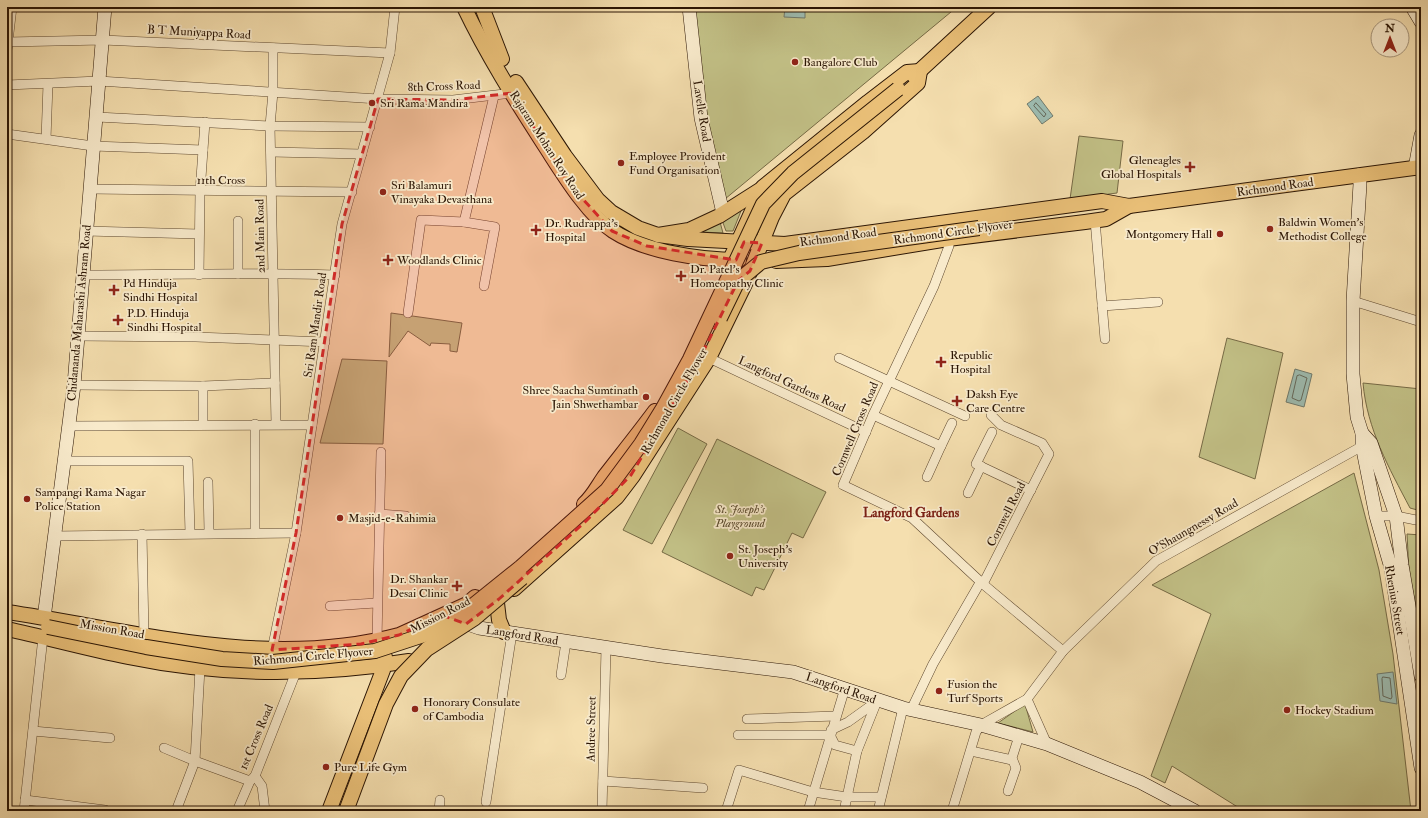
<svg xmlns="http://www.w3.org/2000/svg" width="1428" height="818" viewBox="0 0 1428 818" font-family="'IM FELL Double Pica',serif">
  <rect width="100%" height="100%" fill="#f5dfaf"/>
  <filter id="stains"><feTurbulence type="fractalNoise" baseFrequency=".005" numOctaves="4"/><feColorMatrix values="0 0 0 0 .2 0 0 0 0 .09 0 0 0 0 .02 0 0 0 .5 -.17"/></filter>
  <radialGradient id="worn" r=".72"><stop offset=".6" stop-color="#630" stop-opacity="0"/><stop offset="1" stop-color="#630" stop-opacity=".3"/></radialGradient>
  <g fill="#c2c086" stroke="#766a45">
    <polygon points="695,7 957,7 725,199 706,117"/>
    <polygon points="1079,136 1123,141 1117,193 1070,199"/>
    <polygon points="741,211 733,231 726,231 722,220"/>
    <polygon points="720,222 723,233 701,232 700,230"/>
    <polygon points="391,313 462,323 457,352 450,351 450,344 431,343 430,346 408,331 389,357"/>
    <polygon points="1227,338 1283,353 1255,479 1199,457"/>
    <polygon points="342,359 387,361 383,444 320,443"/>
    <path d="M 1363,383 L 1421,389 L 1421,511 L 1410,508 C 1389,468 1367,429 1363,383 Z"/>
    <polygon points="678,428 707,444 652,544 623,530"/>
    <polygon points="717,439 826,492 803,538 792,533 764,590 756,587 752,596 662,552"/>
    <polygon points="1354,473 1379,570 1393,654 1411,811 1244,811 1172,766 1165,783 1151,776 1211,614 1152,585"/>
    <polygon points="1407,534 1421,535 1420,627 1409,572"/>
    <polygon points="1025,704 1033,732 998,723"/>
  </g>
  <g fill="#9dbcb1" stroke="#6f796c">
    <polygon points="785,7 805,7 805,18 784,17"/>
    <polygon points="1038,96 1053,116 1042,124 1027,104"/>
    <polygon points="1295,369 1312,374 1304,407 1286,402"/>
    <polygon points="1393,672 1397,704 1380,701 1377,674"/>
  </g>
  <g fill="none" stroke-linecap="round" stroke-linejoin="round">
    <g stroke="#64685a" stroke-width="1">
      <polygon points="1036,103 1046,114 1044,117 1034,106"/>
      <polygon points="1300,375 1307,378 1301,400 1299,401 1292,398 1297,376"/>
      <polygon points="1383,677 1390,678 1392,697 1391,699 1383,696 1382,679"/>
    </g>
    <g stroke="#5e482f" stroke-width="10">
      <g id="street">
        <polyline points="7,42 103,40 390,53"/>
        <polyline points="273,48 273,92 270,126 276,424"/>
        <polyline points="7,50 12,7"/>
        <polyline points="7,85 99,81 378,99 453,100 512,93"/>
        <polyline points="97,117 270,126 370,127"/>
        <polyline points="7,134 93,146 203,150"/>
        <polyline points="46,139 48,84"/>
        <polyline points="271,152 362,154"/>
        <polyline points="90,189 352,192"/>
        <polyline points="1095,220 1105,339"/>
        <polyline points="86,231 199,234"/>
        <polyline points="948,239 949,246 934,286 873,415 843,485 912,518 983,584 1063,651"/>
        <polyline points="238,274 238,221"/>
        <path d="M 84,275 C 168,275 251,272 335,275"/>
        <polyline points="199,275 200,192 205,122"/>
        <polyline points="484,286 495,227 464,222 494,96"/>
        <polyline points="1353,301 1421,322"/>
        <polyline points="1102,306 1158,302"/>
        <polyline points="408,313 421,220 464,222"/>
        <polyline points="78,336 196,337 325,342"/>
        <polyline points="709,358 866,432"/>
        <polyline points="839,358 965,416"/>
        <polyline points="74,385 203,386 275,383"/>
        <polyline points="203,386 203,424"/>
        <polyline points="873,415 941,446 927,477"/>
        <polyline points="255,424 255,533"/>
        <polyline points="68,426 312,425"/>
        <polyline points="992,432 976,464 1031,490"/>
        <polyline points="941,446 952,423"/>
        <polyline points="63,461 188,461 190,533"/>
        <polyline points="208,482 209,532"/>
        <polyline points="968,493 981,466"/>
        <polyline points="379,514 406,516"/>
        <polyline points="1376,516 1396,516 1421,521"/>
        <polyline points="142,534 144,635"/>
        <polyline points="54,536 296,533"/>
        <polyline points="983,584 1049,454 1042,443 1001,425 991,415"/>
        <polyline points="330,606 376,603"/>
        <polyline points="377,640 381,452"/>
        <polyline points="272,650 296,533 342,224 390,53 395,7"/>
        <polyline points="561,675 566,642"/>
        <polyline points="1027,699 1047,744"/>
        <polyline points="911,710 933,664 981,581"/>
        <polyline points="747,719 836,716"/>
        <polyline points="831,730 848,722 876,702"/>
        <polyline points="33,731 110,738"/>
        <polyline points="738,735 830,735 835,745 857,751"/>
        <polyline points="164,748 195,761 250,781"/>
        <polyline points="971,751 1012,760"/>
        <polyline points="255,776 262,786 265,811"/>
        <polyline points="603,781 703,788"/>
        <polyline points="1008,791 1016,768 1012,758 1019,736"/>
        <polyline points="25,800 105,810"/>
        <polyline points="486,802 512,633"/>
        <polyline points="24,811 43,637"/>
        <polyline points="176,811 195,761 200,668"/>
        <polyline points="237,811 250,781 255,776 296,672"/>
        <polyline points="439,811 440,800"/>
        <polyline points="602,811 606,648"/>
        <polyline points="726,811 739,770 813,792 847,797 881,797"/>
        <polyline points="808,811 845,688"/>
        <polyline points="844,811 857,751 877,701"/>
        <polyline points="878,811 903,708"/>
        <polyline points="952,811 976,732 981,725 1027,699 1063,651 1156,561 1366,444"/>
      </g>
    </g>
    <g stroke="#2b1504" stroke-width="14">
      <g id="secondary">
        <polyline points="689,7 701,118 723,213"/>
        <polyline points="1412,7 1421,22"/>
        <polyline points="1415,168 1421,135"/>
        <polyline points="1359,175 1360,184 1353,301 1353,374 1357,417 1362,433 1362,445 1376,516 1391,568 1421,768"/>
        <polyline points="1362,433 1371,443 1396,516 1402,565 1421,676"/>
        <polyline points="44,618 74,385 105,7"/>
        <polyline points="459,621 479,628 662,656 793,672 903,708 981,725 1047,744 1140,782 1195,811"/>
      </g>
    </g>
    <g stroke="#2b1504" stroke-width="16">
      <g id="primary">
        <path d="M 464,7 C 487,55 516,101 545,146 C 562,172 587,214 613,231 C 645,252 701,260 739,260"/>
        <polyline points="482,7 502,59"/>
        <polyline points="914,76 989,7"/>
        <polyline points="516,82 565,156 598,200 611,212 638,228 658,235 689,230 719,216 763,188"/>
        <polyline points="658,235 688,239 785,244 1102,201 1129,206 1421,167"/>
        <polyline points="776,261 827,259 948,239 1085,222 1106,219 1129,206"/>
        <polyline points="728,264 763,187 868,102 907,72 920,71"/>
        <path d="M 584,504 C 593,496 597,487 604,477 C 621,455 638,434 655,411"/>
        <polyline points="514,589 617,497 633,476 709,358 746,282 772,217 784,194 863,132 918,83 920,71"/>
        <polyline points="497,603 499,620 504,632"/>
        <path d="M 7,612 C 137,631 268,670 399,635 L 467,604 L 475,597"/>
        <path d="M 7,629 C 48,638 88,649 128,657 C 220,676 317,676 409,661"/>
        <polyline points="329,811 383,670 385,657"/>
      </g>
    </g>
    <use href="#street" stroke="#f8eacb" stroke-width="9"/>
    <use href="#secondary" stroke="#f8eacb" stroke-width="13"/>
    <use href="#primary" stroke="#eac078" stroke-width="14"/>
    <g stroke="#2b1504" stroke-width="16" stroke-linecap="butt">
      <g id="primary-bridge">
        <polyline points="720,318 738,281 761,262 799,253 979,228"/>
        <polyline points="48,627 146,647 222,659 273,662 375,651 436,631 460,616 521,567 607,490 641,444 662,410 690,359 763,204 793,173 898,89"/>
        <polyline points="346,811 386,704 401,676 427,649 475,618 522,578"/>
      </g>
    </g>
    <use href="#primary-bridge" stroke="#eac078" stroke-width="14"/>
  </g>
  <path fill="#d62828" fill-opacity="0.2" stroke="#d62828" stroke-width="3" stroke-dasharray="8 5" stroke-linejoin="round" d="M 512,93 L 570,185 L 612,231 L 647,246 L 736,260 L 744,242 L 762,243 L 750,271 L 738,281 L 696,366 L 631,475 L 586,521 L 499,599 L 466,624 L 442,615 L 399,635 L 361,644 L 272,650 L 296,533 L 342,224 L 378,99 L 453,100 Z"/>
  <g fill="#8f2418" stroke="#f8eacb" stroke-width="1.5">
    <circle cx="795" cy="62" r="4"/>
    <circle cx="372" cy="103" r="4"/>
    <circle cx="621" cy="163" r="4"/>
    <path d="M1188 161h4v4h4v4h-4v4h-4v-4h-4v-4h4z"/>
    <circle cx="383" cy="192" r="4"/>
    <circle cx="1270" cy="229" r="4"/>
    <path d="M534 224h4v4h4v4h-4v4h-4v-4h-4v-4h4z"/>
    <circle cx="1220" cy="234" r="4"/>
    <path d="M386 254h4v4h4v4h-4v4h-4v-4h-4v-4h4z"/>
    <path d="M679 270h4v4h4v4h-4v4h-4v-4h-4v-4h4z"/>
    <path d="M112 284h4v4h4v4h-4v4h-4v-4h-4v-4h4z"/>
    <path d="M116 314h4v4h4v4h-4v4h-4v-4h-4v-4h4z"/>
    <path d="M939 356h4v4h4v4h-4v4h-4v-4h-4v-4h4z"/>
    <circle cx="646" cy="397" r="4"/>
    <path d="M955 395h4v4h4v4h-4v4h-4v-4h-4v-4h4z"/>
    <circle cx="27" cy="499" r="4"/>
    <circle cx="340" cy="518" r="4"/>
    <circle cx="730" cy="556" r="4"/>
    <path d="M455 580h4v4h4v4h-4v4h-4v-4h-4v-4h4z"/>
    <circle cx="939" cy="691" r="4"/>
    <circle cx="415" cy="709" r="4"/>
    <circle cx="1287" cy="710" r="4"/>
    <circle cx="326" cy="767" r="4"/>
  </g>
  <g text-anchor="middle" stroke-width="3.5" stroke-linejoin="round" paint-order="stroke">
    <g font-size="12" fill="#2b1504" stroke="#f8eacb">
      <text transform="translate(199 32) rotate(3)" y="4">B T Muniyappa Road</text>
      <text transform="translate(444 86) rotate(-2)" y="4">8th Cross Road</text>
      <text transform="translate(702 111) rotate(81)" y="4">Lavelle Road</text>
      <text transform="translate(547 145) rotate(57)" y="4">Rajaram Mohan Roy Road</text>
      <text x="221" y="184">11th Cross</text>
      <text transform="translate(1275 187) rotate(-8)" y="4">Richmond Road</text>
      <text transform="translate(953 232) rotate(-8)" y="4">Richmond Circle Flyover</text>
      <text transform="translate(260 236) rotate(-91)" y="4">2nd Main Road</text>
      <text transform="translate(838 237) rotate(-8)" y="4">Richmond Road</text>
      <text transform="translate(79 313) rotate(-85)" y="4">Chidananda Maharashi Ashram Road</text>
      <text transform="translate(315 325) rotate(-82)" y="4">Sri Ram Mandir Road</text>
      <text transform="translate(792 384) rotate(25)" y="4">Langford Gardens Road</text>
      <text transform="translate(674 401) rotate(-60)" y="4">Richmond Circle Flyover</text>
      <text transform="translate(855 429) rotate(-67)" y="4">Cornwell Cross Road</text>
      <text transform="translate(1006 514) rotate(-63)" y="4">Cornwell Road</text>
      <text transform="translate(1193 527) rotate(-30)" y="4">O'Shaungnessy Road</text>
      <text transform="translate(1395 600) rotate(80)" y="4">Rhenius Street</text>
      <text transform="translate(440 615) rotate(-27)" y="4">Mission Road</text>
      <text transform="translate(112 629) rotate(10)" y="4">Mission Road</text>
      <text transform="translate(522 635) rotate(9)" y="4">Langford Road</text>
      <text transform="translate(313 656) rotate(-5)" y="4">Richmond Circle Flyover</text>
      <text transform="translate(841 688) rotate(19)" y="4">Langford Road</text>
      <text transform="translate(591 729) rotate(-89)" y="4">Andree Street</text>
      <text transform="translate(256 737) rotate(-67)" y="4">1st Cross Road</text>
    </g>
    <g font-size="12" fill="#2b1504" stroke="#f8eacb" text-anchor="start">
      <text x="803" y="66">Bangalore Club</text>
      <text x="380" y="107">Sri Rama Mandira</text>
      <text x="629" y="160">Employee Provident<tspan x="629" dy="14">Fund Organisation</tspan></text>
      <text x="1181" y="164" text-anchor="end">Gleneagles<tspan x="1181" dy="14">Global Hospitals</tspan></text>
      <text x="391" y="189">Sri Balamuri<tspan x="391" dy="14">Vinayaka Devasthana</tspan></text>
      <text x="1278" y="226">Baldwin Women's<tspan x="1278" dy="14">Methodist College</tspan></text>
      <text x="545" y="227">Dr. Rudrappa's<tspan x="545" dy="14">Hospital</tspan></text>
      <text x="1212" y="238" text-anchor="end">Montgomery Hall</text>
      <text x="397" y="264">Woodlands Clinic</text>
      <text x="690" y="273">Dr. Patel's<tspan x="690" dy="14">Homeopathy Clinic</tspan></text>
      <text x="123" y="287">Pd Hinduja<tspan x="123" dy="14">Sindhi Hospital</tspan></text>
      <text x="127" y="317">P.D. Hinduja<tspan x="127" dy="14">Sindhi Hospital</tspan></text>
      <text x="950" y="359">Republic<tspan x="950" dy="14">Hospital</tspan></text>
      <text x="638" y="394" text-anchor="end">Shree Saacha Sumtinath<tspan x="638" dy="14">Jain Shwethambar</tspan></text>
      <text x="966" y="398">Daksh Eye<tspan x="966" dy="14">Care Centre</tspan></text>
      <text x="35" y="496">Sampangi Rama Nagar<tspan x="35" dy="14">Police Station</tspan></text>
      <text x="348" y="522">Masjid-e-Rahimia</text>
      <text x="738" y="553">St. Joseph's<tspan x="738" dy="14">University</tspan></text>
      <text x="448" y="583" text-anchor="end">Dr. Shankar<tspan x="448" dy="14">Desai Clinic</tspan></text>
      <text x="947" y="688">Fusion the<tspan x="947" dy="14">Turf Sports</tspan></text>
      <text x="423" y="706">Honorary Consulate<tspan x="423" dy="14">of Cambodia</tspan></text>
      <text x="1295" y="714">Hockey Stadium</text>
      <text x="334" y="771">Pure Life Gym</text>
    </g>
    <g font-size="12" font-style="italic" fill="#58482b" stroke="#f8eacb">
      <text x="740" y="513">St. Joseph's<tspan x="740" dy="14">Playground</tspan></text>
    </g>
    <g font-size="13" font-weight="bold" fill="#7a1f14" stroke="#f8eacb">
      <text x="911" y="517">Langford Gardens</text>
    </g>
  </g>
  <rect width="1428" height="818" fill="none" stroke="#f5dfaf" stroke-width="24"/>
  <rect x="8" y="8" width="1412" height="802" fill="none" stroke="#2b1504" stroke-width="2"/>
  <rect x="12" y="12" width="1404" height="794" fill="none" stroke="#2b1504"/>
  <g transform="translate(1390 38)"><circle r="19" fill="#f8eacb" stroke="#a6957b"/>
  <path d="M0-3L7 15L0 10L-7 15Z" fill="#8f2418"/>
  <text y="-6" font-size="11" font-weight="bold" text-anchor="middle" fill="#2b1504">N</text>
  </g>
  <rect width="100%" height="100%" filter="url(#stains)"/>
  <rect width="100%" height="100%" fill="url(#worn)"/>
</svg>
